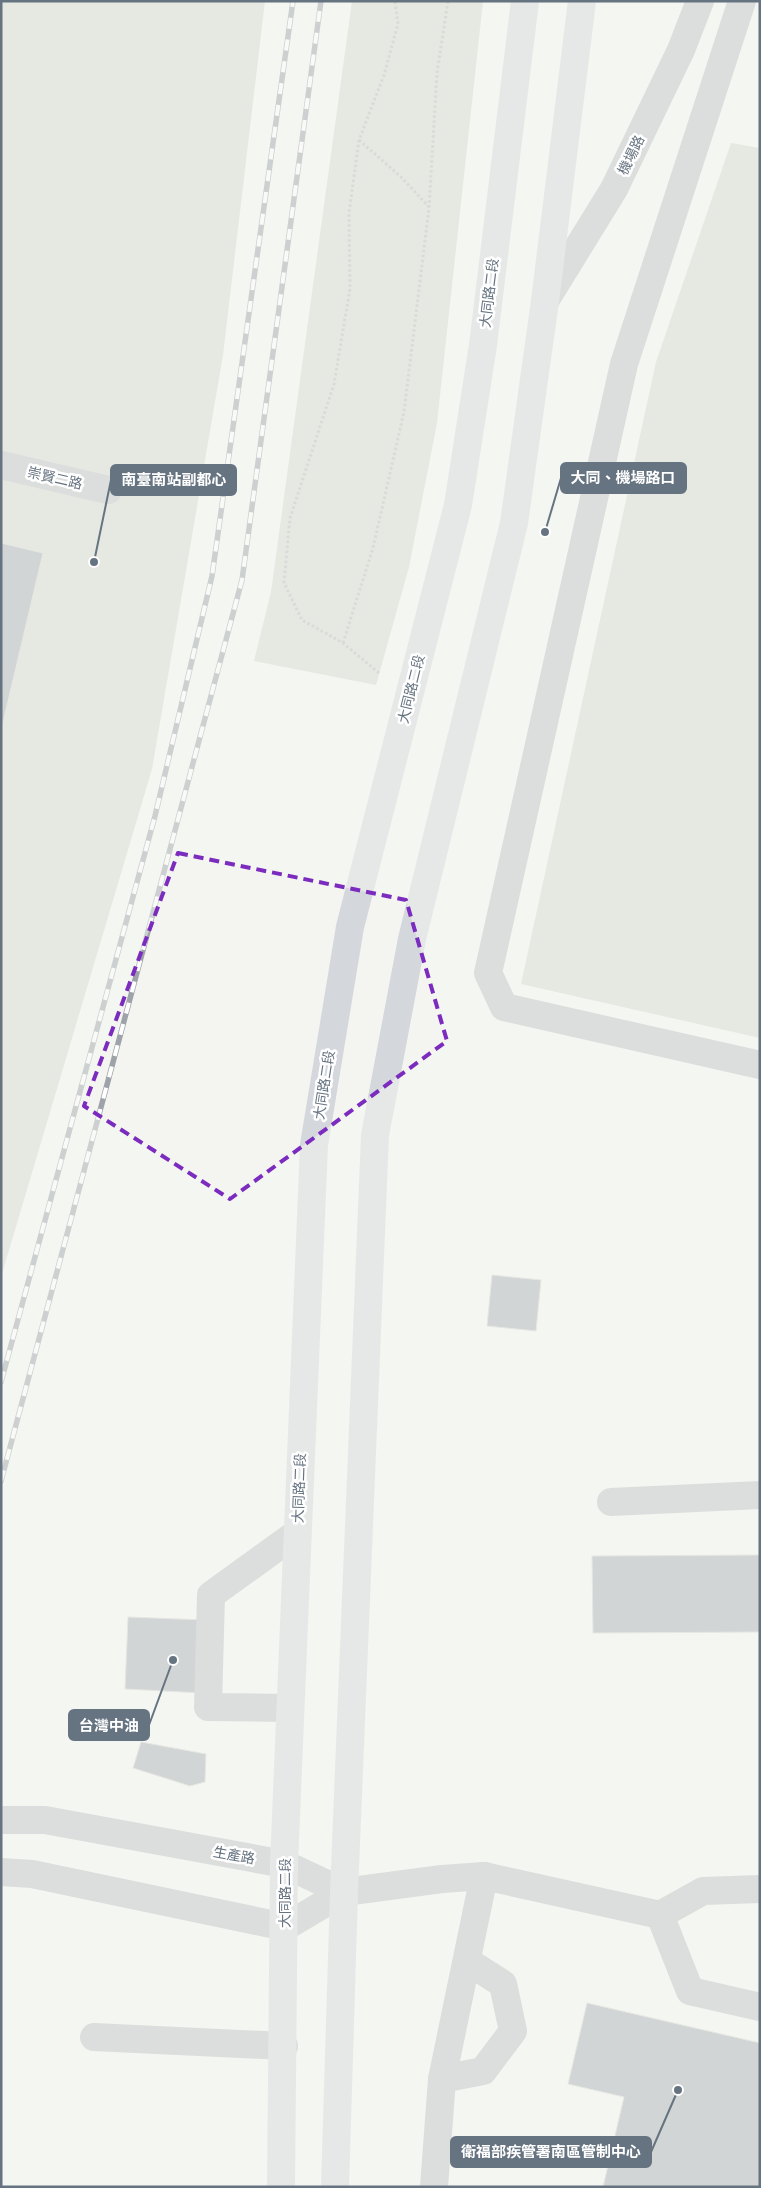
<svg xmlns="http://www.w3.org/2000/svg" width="761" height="2188" viewBox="0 0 761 2188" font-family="Quicksand,'Noto Sans TC',sans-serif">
  <rect width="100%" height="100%" fill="#f4f5f1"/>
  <g fill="#d4d9d1">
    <polygon points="1,1 265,1 223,355 152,769 1,1277"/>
    <polygon points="352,1 483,1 437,423 409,567 376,685 254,661 271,592"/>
    <polygon points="731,143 760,148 760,1038 521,984 656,362"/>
  </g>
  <g fill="#a7adb3" stroke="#d6d6d4">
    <polygon points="1,543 43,553 1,731"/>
    <polygon points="492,1275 541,1280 536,1331 487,1326"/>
    <polygon points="760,1555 760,1632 593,1633 592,1556"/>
    <polygon points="128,1617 205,1620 202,1693 125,1689"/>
    <polygon points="141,1742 206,1754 205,1782 190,1786 133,1768"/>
    <polygon points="587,2003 760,2043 760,2187 603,2187 624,2097 568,2084"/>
  </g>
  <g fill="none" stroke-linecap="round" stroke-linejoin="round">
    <g stroke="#b8babd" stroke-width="3" stroke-dasharray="2.5 2.5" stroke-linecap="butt">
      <polyline points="359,140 401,177 429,207"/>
      <polyline points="343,643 373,548 404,412 429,208 437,73 448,1"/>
      <polyline points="379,673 343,643 302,620 284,583 290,518 334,384 350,289 349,213 359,140 384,75 398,24 395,1"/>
    </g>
    <g stroke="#bec1c5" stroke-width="28">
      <polyline points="742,1 624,364 488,973 504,1007 760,1065"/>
      <polyline points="545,301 614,189 681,50 700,1"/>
      <polyline points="1,465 108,490"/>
      <polyline points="611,1502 760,1495"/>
      <polyline points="290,1708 208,1707 211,1595 297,1533"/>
      <polyline points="1,1820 45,1820 284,1864 344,1892"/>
      <polyline points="1,1872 32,1874 285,1927 344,1892 442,1879 484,1876 660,1915 703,1891 760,1889"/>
      <polyline points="660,1915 690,1991 760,2007"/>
      <polyline points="94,2037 284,2046"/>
      <polyline points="442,2079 483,2071 513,2031 503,1984 467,1961"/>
      <polyline points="434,2187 442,2079 484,1876"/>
    </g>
    <g stroke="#d4d8dc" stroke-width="28">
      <polyline points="281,2187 284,1864 314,1145 350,927 458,505 483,345 525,1"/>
      <polyline points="335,2187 344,1892 375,1135 412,939 514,523 545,301 582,1"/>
    </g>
    <g stroke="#9ea3a9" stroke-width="5.5">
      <g id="rail">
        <polyline points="1,1382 155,816 212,576 293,1"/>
        <polyline points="1,1481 242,580 321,1"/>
      </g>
    </g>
    <use href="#rail" stroke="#fff" stroke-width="4" stroke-dasharray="11" stroke-linecap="butt"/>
  </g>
  <path d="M0 0H761V2188H0ZM 178,853 L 406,900 L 447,1041 L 230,1199 L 84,1106 Z" fill="#f4f5f1" fill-opacity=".55" fill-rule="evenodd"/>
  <path fill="none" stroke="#7b2cbf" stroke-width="4" stroke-dasharray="10 6" stroke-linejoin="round" d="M 178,853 L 406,900 L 447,1041 L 230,1199 L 84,1106 Z"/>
  <g text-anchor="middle" stroke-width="5" stroke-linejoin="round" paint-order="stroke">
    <g font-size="14" fill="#667380" stroke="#fff">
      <text transform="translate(631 155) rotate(-64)" y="5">機場路</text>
      <text transform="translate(489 293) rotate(-83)" y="5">大同路二段</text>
      <text transform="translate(55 478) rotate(13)" y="5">崇賢二路</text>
      <text transform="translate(411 689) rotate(-76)" y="5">大同路二段</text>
      <text transform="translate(324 1085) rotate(-81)" y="5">大同路二段</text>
      <text transform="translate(299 1488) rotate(-88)" y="5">大同路二段</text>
      <text transform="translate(234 1855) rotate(10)" y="5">生產路</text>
      <text transform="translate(285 1893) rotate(-90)" y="5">大同路二段</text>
    </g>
  </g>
  <path fill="none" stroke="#667380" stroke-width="2" d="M545 532L561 478M94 562L111 480M173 1660L149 1725M678 2090L651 2152"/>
  <g fill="#667380" stroke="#fff" stroke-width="2">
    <circle cx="545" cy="532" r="5"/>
    <circle cx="94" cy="562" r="5"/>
    <circle cx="173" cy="1660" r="5"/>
    <circle cx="678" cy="2090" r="5"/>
  </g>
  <g fill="#667380" stroke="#667380" stroke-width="2">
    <rect x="561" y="463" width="125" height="30" rx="5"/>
    <rect x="111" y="465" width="125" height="30" rx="5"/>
    <rect x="69" y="1710" width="80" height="30" rx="5"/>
    <rect x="451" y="2137" width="200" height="30" rx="5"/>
  </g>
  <g font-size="15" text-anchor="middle" font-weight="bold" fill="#fff">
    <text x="623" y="483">大同、機場路口</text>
    <text x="174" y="485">南臺南站副都心</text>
    <text x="109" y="1731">台灣中油</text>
    <text x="551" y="2157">衛福部疾管署南區管制中心</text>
  </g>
  <rect width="761" height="2188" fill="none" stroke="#667380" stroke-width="5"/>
</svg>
